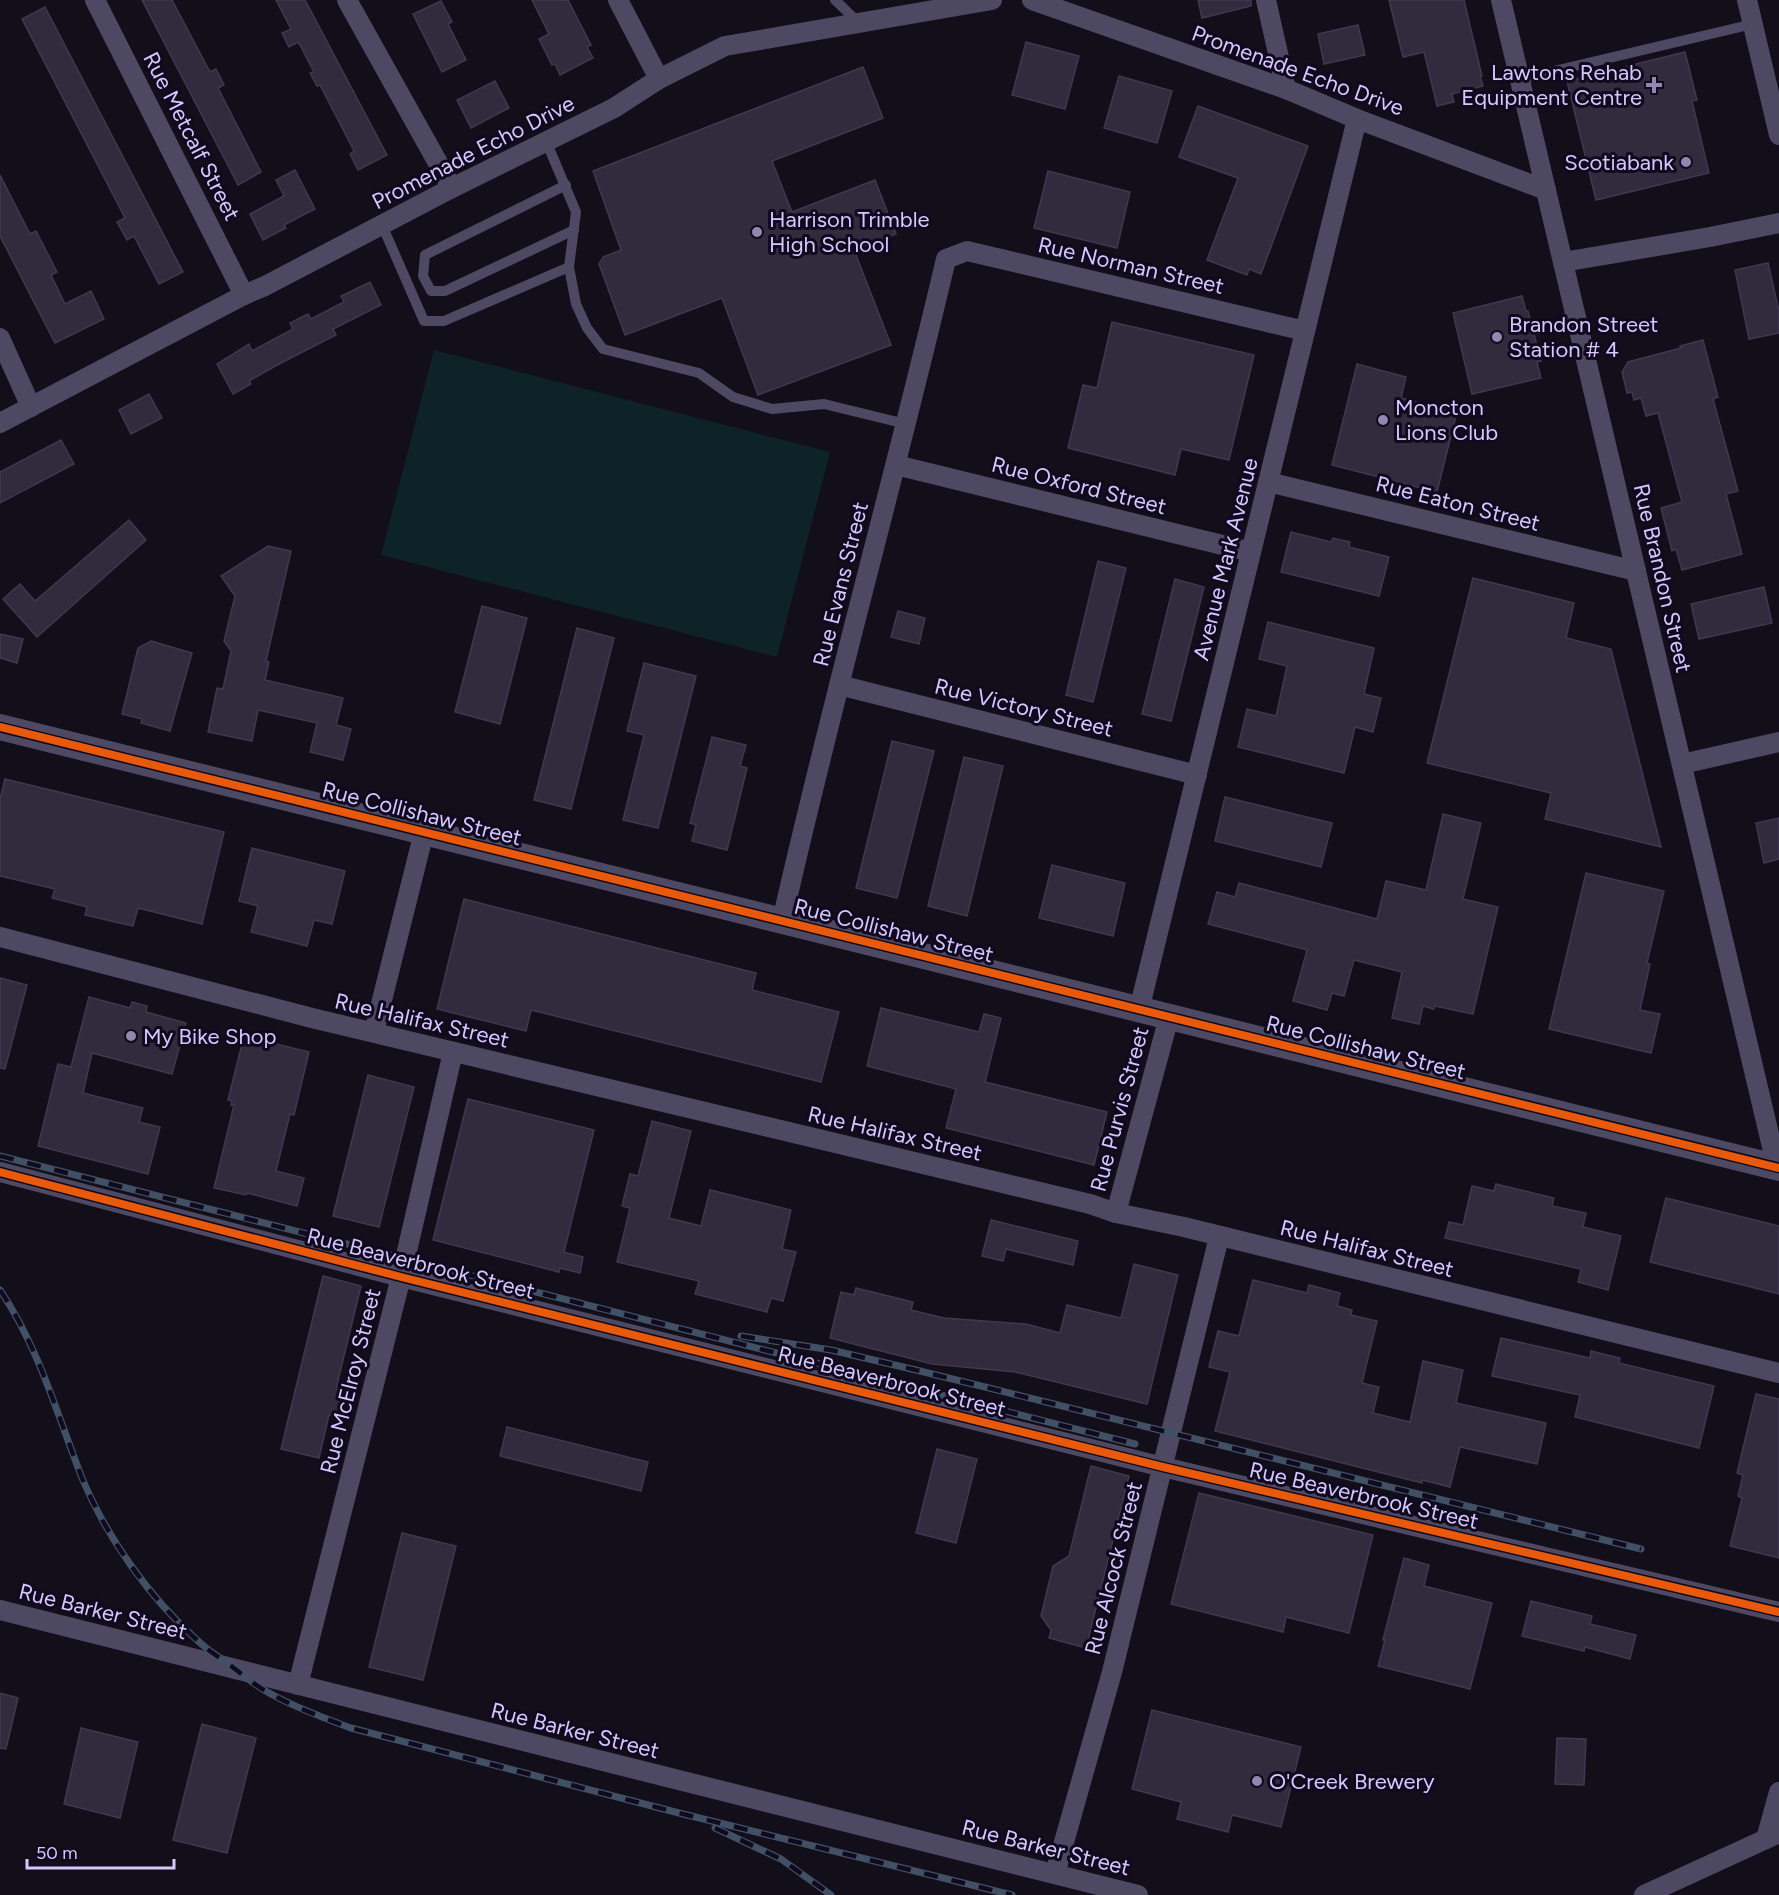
<svg xmlns="http://www.w3.org/2000/svg" width="1779" height="1895" viewBox="0 0 1779 1895" font-family="Figtree,sans-serif">
  <rect width="100%" height="100%" fill="#120e1a"/>
  <polygon fill="#0e2327" points="434,350 830,452 777,657 381,555"/>
  <g fill="#312b3e" stroke="#3f3850" stroke-width="1.5">
    <polygon points="142,0 172,0 210,72 216,69 224,85 218,88 261,172 238,185"/>
    <polygon points="276,0 305,0 387,155 358,170 350,154 354,151 352,147 320,85 317,86 310,73 314,72 300,45 298,42 289,47 282,33 291,29"/>
    <polygon points="532,0 568,0 591,45 587,47 593,58 560,75 555,64 552,65 539,39 549,34"/>
    <polygon points="1198,0 1251,0 1251,6 1202,18"/>
    <polygon points="1389,0 1464,0 1482,76 1480,76 1483,86 1452,94 1454,102 1437,106 1424,52 1403,57"/>
    <polygon points="441,1 452,22 448,24 466,60 442,72 413,14"/>
    <polygon points="45,7 183,272 159,284 134,236 127,240 117,222 125,218 22,19"/>
    <polygon points="1358,25 1365,55 1324,64 1318,34"/>
    <polygon points="1026,42 1079,56 1065,109 1012,95"/>
    <polygon points="1685,52 1697,100 1692,101 1709,173 1596,200 1567,81"/>
    <polygon points="863,67 883,118 772,161 792,212 875,180 896,234 854,250 891,345 758,395 722,298 625,335 599,264 603,257 621,250 593,171"/>
    <polygon points="1119,76 1172,91 1157,143 1104,128"/>
    <polygon points="495,81 509,108 471,128 457,100"/>
    <polygon points="1198,106 1308,146 1261,274 1249,269 1247,275 1207,260 1238,178 1179,157"/>
    <polygon points="295,170 315,209 284,225 286,228 263,240 250,214 284,196 276,180"/>
    <polygon points="1048,171 1130,192 1117,248 1034,228"/>
    <polygon points="0,175 30,234 36,231 57,272 51,275 65,304 91,291 104,319 55,343 0,236"/>
    <polygon points="1768,263 1779,311 1779,333 1749,339 1735,270"/>
    <polygon points="370,282 381,305 333,329 336,335 279,364 249,381 251,384 233,394 217,364 249,344 252,351 293,329 290,323 308,314 311,319 344,302 341,296"/>
    <polygon points="1522,296 1526,311 1528,311 1541,361 1537,362 1541,378 1472,394 1453,313"/>
    <polygon points="1112,322 1254,355 1229,460 1181,449 1175,475 1068,448 1083,385 1097,388"/>
    <polygon points="1703,340 1718,397 1713,399 1738,491 1726,494 1742,554 1682,570 1676,549 1672,551 1661,508 1682,502 1658,413 1646,416 1641,398 1634,400 1632,392 1627,393 1622,372 1628,362 1681,348 1680,346"/>
    <polygon points="1357,364 1406,377 1401,398 1457,412 1437,492 1332,465"/>
    <polygon points="149,394 162,418 131,434 119,410"/>
    <polygon points="61,440 74,464 0,503 0,472"/>
    <polygon points="129,520 146,540 37,637 3,599 20,584 35,601"/>
    <polygon points="1291,532 1331,542 1333,538 1350,542 1349,547 1389,557 1379,596 1281,572"/>
    <polygon points="268,546 291,551 266,661 269,662 265,680 343,698 336,725 351,729 343,760 310,752 317,723 258,710 252,741 208,732 217,688 223,689 231,651 224,641 235,596 221,576"/>
    <polygon points="1098,561 1126,568 1093,702 1066,695"/>
    <polygon points="1473,578 1574,603 1566,638 1611,649 1661,847 1545,819 1551,793 1427,763"/>
    <polygon points="1175,579 1204,587 1171,721 1142,714"/>
    <polygon points="1764,587 1772,623 1699,639 1691,604"/>
    <polygon points="482,606 527,618 500,724 455,712"/>
    <polygon points="898,611 925,618 919,644 891,637"/>
    <polygon points="1268,622 1374,648 1364,694 1381,698 1373,732 1355,727 1344,773 1238,747 1247,709 1276,716 1287,666 1259,659"/>
    <polygon points="577,628 614,638 571,809 534,800"/>
    <polygon points="0,634 23,639 17,663 0,658"/>
    <polygon points="151,641 192,653 170,731 141,723 142,719 122,714 138,648"/>
    <polygon points="644,663 696,676 658,828 623,820 644,735 627,731"/>
    <polygon points="712,737 746,745 740,766 747,768 727,850 692,841 696,825 690,823"/>
    <polygon points="892,741 934,751 897,898 856,888"/>
    <polygon points="964,757 1003,766 967,916 928,906"/>
    <polygon points="5,779 224,832 202,924 138,908 133,926 85,915 87,907 52,898 55,889 0,876 0,799"/>
    <polygon points="1225,797 1332,823 1321,867 1215,841"/>
    <polygon points="1443,814 1481,823 1463,899 1498,907 1473,1014 1435,1006 1434,1009 1423,1006 1419,1024 1392,1018 1402,972 1354,960 1344,996 1332,993 1327,1010 1293,1001 1307,950 1208,924 1217,892 1235,897 1239,883 1377,919 1386,881 1426,890"/>
    <polygon points="1779,818 1779,859 1764,863 1756,823"/>
    <polygon points="252,848 345,871 332,924 314,920 307,946 251,932 258,906 239,901"/>
    <polygon points="1052,865 1125,883 1113,936 1039,918"/>
    <polygon points="1586,873 1664,891 1647,963 1650,964 1640,1010 1660,1014 1651,1053 1549,1029"/>
    <polygon points="464,899 756,973 752,990 839,1012 821,1082 531,1010 526,1031 437,1009"/>
    <polygon points="0,978 27,985 5,1069 0,1068"/>
    <polygon points="89,997 130,1008 132,1002 147,1006 146,1012 186,1023 172,1074 92,1053 83,1093 143,1108 139,1122 160,1127 148,1174 38,1146 58,1064 71,1067"/>
    <polygon points="881,1008 979,1032 984,1014 1001,1018 985,1082 1107,1112 1094,1165 946,1128 956,1089 867,1066"/>
    <polygon points="244,1036 309,1052 294,1115 290,1114 276,1171 304,1178 297,1206 247,1193 246,1195 214,1188 234,1105 231,1105 232,1101 228,1100"/>
    <polygon points="368,1075 414,1087 379,1227 333,1216"/>
    <polygon points="468,1099 594,1130 564,1252 583,1257 580,1273 560,1268 559,1272 433,1240"/>
    <polygon points="652,1121 691,1131 669,1218 701,1226 710,1190 791,1210 782,1249 796,1252 783,1301 771,1298 767,1312 695,1294 699,1281 617,1262 630,1208 622,1206 630,1174 638,1176"/>
    <polygon points="1496,1184 1554,1198 1552,1206 1586,1213 1583,1227 1621,1236 1608,1290 1578,1282 1581,1269 1445,1238 1449,1222 1463,1225 1472,1186 1494,1191"/>
    <polygon points="1666,1198 1779,1226 1779,1294 1650,1262"/>
    <polygon points="991,1220 1078,1241 1073,1265 1006,1249 1003,1261 982,1256"/>
    <polygon points="1134,1264 1178,1275 1147,1404 1015,1372 932,1364 830,1338 841,1292 854,1295 856,1288 913,1302 911,1310 944,1318 1026,1324 1060,1333 1067,1305 1121,1318"/>
    <polygon points="323,1276 361,1286 336,1389 346,1392 340,1417 329,1415 319,1458 281,1449"/>
    <polygon points="1253,1280 1307,1293 1309,1285 1340,1293 1337,1306 1352,1310 1351,1315 1377,1321 1362,1383 1379,1387 1373,1413 1410,1422 1423,1361 1463,1370 1456,1403 1546,1423 1537,1464 1460,1447 1450,1487 1422,1480 1422,1483 1215,1431 1230,1372 1209,1367 1218,1331 1239,1336"/>
    <polygon points="1501,1338 1590,1358 1591,1351 1620,1358 1619,1363 1714,1386 1699,1448 1575,1417 1580,1395 1492,1376"/>
    <polygon points="1756,1394 1779,1399 1779,1558 1730,1546 1742,1498 1738,1496 1743,1475 1737,1473"/>
    <polygon points="507,1427 648,1462 641,1491 500,1456"/>
    <polygon points="937,1449 977,1459 956,1543 916,1533"/>
    <polygon points="1091,1466 1129,1476 1086,1648 1049,1638 1051,1630 1041,1616 1053,1566 1069,1556"/>
    <polygon points="1199,1493 1373,1535 1349,1633 1286,1617 1283,1632 1171,1604"/>
    <polygon points="402,1533 456,1546 423,1680 369,1667"/>
    <polygon points="1404,1558 1429,1565 1424,1586 1492,1603 1470,1689 1378,1666 1385,1640 1383,1640"/>
    <polygon points="1531,1601 1592,1616 1590,1624 1636,1635 1630,1659 1585,1647 1584,1651 1522,1636"/>
    <polygon points="0,1693 18,1698 6,1749 0,1748"/>
    <polygon points="1152,1710 1301,1747 1281,1827 1232,1815 1228,1832 1177,1819 1181,1802 1132,1789"/>
    <polygon points="202,1724 256,1738 227,1853 173,1840"/>
    <polygon points="81,1728 138,1742 120,1818 64,1804"/>
    <polygon points="1557,1738 1586,1739 1584,1785 1555,1784"/>
  </g>
  <g fill="none" stroke-linecap="round" stroke-linejoin="round">
    <g stroke="#4e4963" stroke-width="10">
      <polyline points="835,0 859,23"/>
      <polyline points="1520,79 1753,24"/>
      <polyline points="546,141 576,212 569,267 576,304 587,328 603,349 699,373 733,397 772,409 824,404 906,424"/>
      <polyline points="566,185 425,255 423,276 431,291 445,291 574,230"/>
      <polyline points="382,225 424,321 444,321 569,267"/>
    </g>
    <g stroke="#4e4963" stroke-width="20">
      <polyline points="95,0 244,295"/>
      <polyline points="347,0 452,188"/>
      <polyline points="618,0 659,79"/>
      <polyline points="1032,0 1286,89 1357,119 1546,190"/>
      <polyline points="1266,0 1286,89"/>
      <polyline points="1501,0 1777,1168"/>
      <polyline points="1747,0 1779,135"/>
      <polyline points="1563,262 1710,237 1779,223"/>
      <polyline points="0,338 31,407"/>
      <polyline points="0,423 244,295 265,286 452,188 614,108 659,79 725,46 992,0"/>
      <polyline points="896,465 1251,552"/>
      <polyline points="1268,482 1636,571"/>
      <polyline points="839,685 1197,775"/>
      <polyline points="1682,764 1779,742"/>
      <path d="M 782,921 C 832,699 894,481 946,259 L 967,251 L 1305,331"/>
      <polyline points="0,937 312,1018 1090,1204 1116,1213 1184,1227 1779,1373"/>
      <polyline points="1139,1010 1357,119"/>
      <polyline points="374,1032 424,832"/>
      <polyline points="0,1172 401,1277 1163,1467 1779,1612"/>
      <polyline points="1116,1213 1169,1017"/>
      <polyline points="0,1610 1138,1895"/>
      <polyline points="298,1685 401,1277 453,1052"/>
      <polyline points="1766,1839 1779,1792"/>
      <polyline points="1055,1874 1112,1672 1219,1237"/>
      <polyline points="1644,1895 1779,1833"/>
    </g>
    <polyline stroke="#4e4963" stroke-width="26" points="0,727 1779,1168"/>
    <g stroke="#415065" stroke-width="7">
      <g id="rail">
        <polyline points="0,1156 1135,1444"/>
        <path d="M 0,1290 C 39,1348 57,1414 82,1478 C 107,1538 149,1597 197,1640 C 207,1650 219,1657 230,1665 C 243,1675 257,1687 271,1694 C 296,1708 324,1718 351,1728 L 679,1813 L 1012,1895"/>
        <polyline points="741,1336 831,1350 920,1371 1641,1549"/>
        <polyline points="715,1828 781,1859 831,1895"/>
      </g>
    </g>
    <use href="#rail" stroke="#100a1e" stroke-width="4.5" stroke-dasharray="14" stroke-linecap="butt"/>
    <g stroke="#100a1e" stroke-width="11">
      <g id="cycleway">
        <polyline points="0,727 1779,1168"/>
        <polyline points="0,1172 401,1277 1163,1467 1779,1612"/>
      </g>
    </g>
    <use href="#cycleway" stroke="#e8590c" stroke-width="8"/>
  </g>
  <g fill="#9187af" stroke="#100a1e" stroke-width="2">
    <path d="M1651 76h6v6h6v6h-6v6h-6v-6h-6v-6h6z"/>
    <circle cx="1686" cy="162" r="6"/>
    <circle cx="757" cy="232" r="6"/>
    <circle cx="1497" cy="337" r="6"/>
    <circle cx="1383" cy="420" r="6"/>
    <circle cx="131" cy="1036" r="6"/>
    <circle cx="1257" cy="1781" r="6"/>
  </g>
  <g text-anchor="middle" stroke-width="6" stroke-linejoin="round" paint-order="stroke">
    <g font-size="22" fill="#d5c8ff" stroke="#100a1e">
      <text transform="translate(1298 70) rotate(20)" y="8">Promenade Echo Drive</text>
      <text transform="translate(192 136) rotate(63)" y="8">Rue Metcalf Street</text>
      <text transform="translate(473 152) rotate(-27)" y="8">Promenade Echo Drive</text>
      <text transform="translate(1131 265) rotate(13)" y="8">Rue Norman Street</text>
      <text transform="translate(1079 485) rotate(14)" y="8">Rue Oxford Street</text>
      <text transform="translate(1458 503) rotate(14)" y="8">Rue Eaton Street</text>
      <text transform="translate(1225 559) rotate(-76)" y="8">Avenue Mark Avenue</text>
      <text transform="translate(1663 578) rotate(77)" y="8">Rue Brandon Street</text>
      <text transform="translate(840 584) rotate(-76)" y="8">Rue Evans Street</text>
      <text transform="translate(1024 707) rotate(14)" y="8">Rue Victory Street</text>
      <text transform="translate(422 813) rotate(14)" y="8">Rue Collishaw Street</text>
      <text transform="translate(894 930) rotate(14)" y="8">Rue Collishaw Street</text>
      <text transform="translate(422 1020) rotate(13)" y="8">Rue Halifax Street</text>
      <text transform="translate(1366 1047) rotate(14)" y="8">Rue Collishaw Street</text>
      <text transform="translate(1119 1109) rotate(-75)" y="8">Rue Purvis Street</text>
      <text transform="translate(895 1133) rotate(13)" y="8">Rue Halifax Street</text>
      <text transform="translate(1367 1248) rotate(14)" y="8">Rue Halifax Street</text>
      <text transform="translate(421 1263) rotate(14)" y="8">Rue Beaverbrook Street</text>
      <text transform="translate(350 1381) rotate(-76)" y="8">Rue McElroy Street</text>
      <text transform="translate(892 1381) rotate(14)" y="8">Rue Beaverbrook Street</text>
      <text transform="translate(1364 1495) rotate(13)" y="8">Rue Beaverbrook Street</text>
      <text transform="translate(1113 1568) rotate(-76)" y="8">Rue Alcock Street</text>
      <text transform="translate(103 1611) rotate(14)" y="8">Rue Barker Street</text>
      <text transform="translate(575 1730) rotate(14)" y="8">Rue Barker Street</text>
      <text transform="translate(1046 1847) rotate(14)" y="8">Rue Barker Street</text>
    </g>
    <g font-size="22" fill="#d5c8ff" stroke="#100a1e" text-anchor="start">
      <text x="1642" y="80" text-anchor="end">Lawtons Rehab<tspan x="1642" dy="25">Equipment Centre</tspan></text>
      <text x="1674" y="170" text-anchor="end">Scotiabank</text>
      <text x="769" y="227">Harrison Trimble<tspan x="769" dy="25">High School</tspan></text>
      <text x="1509" y="332">Brandon Street<tspan x="1509" dy="25">Station # 4</tspan></text>
      <text x="1395" y="415">Moncton<tspan x="1395" dy="25">Lions Club</tspan></text>
      <text x="143" y="1044">My Bike Shop</text>
      <text x="1269" y="1789">O'Creek Brewery</text>
    </g>
  </g>
  <path d="M27 1859v9h147v-9" fill="none" stroke="#d5c8ff" stroke-width="3"/>
  <text x="36" y="1859" font-size="18" fill="#d5c8ff" stroke="#100a1e" stroke-width="4.5" paint-order="stroke">50 m</text>
</svg>
